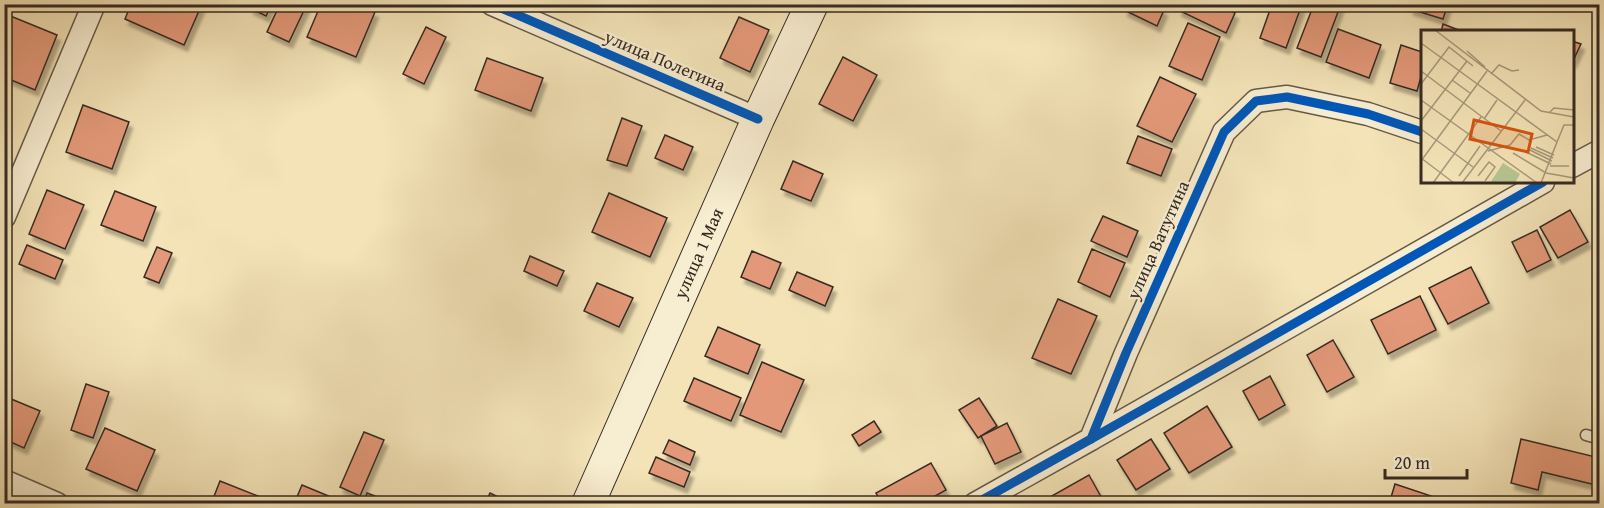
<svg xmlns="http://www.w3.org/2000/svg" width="1604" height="508" viewBox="0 0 1604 508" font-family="'Gentium Book Plus',serif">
  <defs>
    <filter id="shadow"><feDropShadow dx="3.5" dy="6" stdDeviation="1.5" flood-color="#0004"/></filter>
  </defs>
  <rect width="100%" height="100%" fill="#f3e3b7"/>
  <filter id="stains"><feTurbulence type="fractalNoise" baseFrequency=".00333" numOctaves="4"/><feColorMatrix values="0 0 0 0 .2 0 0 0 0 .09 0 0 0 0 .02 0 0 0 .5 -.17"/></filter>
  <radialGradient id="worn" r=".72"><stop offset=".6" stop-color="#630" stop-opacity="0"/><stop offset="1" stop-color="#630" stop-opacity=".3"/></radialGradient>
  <g fill="#e39979" stroke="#362b23" stroke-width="1.5" filter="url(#shadow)">
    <polygon points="131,4 202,4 184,45 125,19"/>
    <polygon points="251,4 272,4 266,16 250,8"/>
    <polygon points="280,4 307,4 289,42 267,32"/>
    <polygon points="321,4 357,4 375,12 356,57 307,37"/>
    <polygon points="1126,4 1153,4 1164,10 1157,26 1124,10"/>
    <polygon points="1181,4 1217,4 1235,13 1226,33 1178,10"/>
    <polygon points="1272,4 1293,4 1301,7 1286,48 1260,38"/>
    <polygon points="1314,4 1341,4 1321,57 1297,48"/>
    <polygon points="1411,4 1448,4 1443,19 1410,9"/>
    <polygon points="8,15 57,35 35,90 4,77 4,23"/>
    <polygon points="739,17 769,30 750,72 720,58"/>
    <polygon points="1188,23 1220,37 1202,80 1169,66"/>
    <polygon points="1443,24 1464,32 1441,32"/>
    <polygon points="426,27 446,37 424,84 403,74"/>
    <polygon points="1338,29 1381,45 1369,78 1326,62"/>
    <polygon points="1572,41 1581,44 1572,63"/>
    <polygon points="1401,45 1422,52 1422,73 1417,91 1390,83"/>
    <polygon points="843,57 877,75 853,121 819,104"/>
    <polygon points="487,58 543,78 531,111 475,90"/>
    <polygon points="1160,77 1196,94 1172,142 1137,126"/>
    <polygon points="83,105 129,122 112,169 66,152"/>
    <polygon points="622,118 642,126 627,166 607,160"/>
    <polygon points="665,135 693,147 683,170 655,158"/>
    <polygon points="1138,136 1172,149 1161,176 1127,163"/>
    <polygon points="793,161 823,174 811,201 781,189"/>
    <polygon points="47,190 84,205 65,249 29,234"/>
    <polygon points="115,191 156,207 143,241 101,225"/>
    <polygon points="609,193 667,218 650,257 592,232"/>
    <polygon points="1570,210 1588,242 1558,258 1540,227"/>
    <polygon points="1103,216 1138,231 1127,257 1091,241"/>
    <polygon points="1537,230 1551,260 1527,272 1512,242"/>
    <polygon points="27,245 63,260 55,279 19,264"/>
    <polygon points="157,247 172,253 159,283 144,277"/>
    <polygon points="1092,249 1125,263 1110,297 1078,282"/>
    <polygon points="752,251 781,263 770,289 741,277"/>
    <polygon points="530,256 564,271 557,286 524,271"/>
    <polygon points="1471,267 1489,303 1448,324 1429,288"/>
    <polygon points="797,272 833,287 825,306 789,290"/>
    <polygon points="597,283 633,298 619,327 584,311"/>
    <polygon points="1420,296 1436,330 1388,354 1371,320"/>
    <polygon points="1058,299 1097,316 1071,374 1032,358"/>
    <polygon points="718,327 760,345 748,374 705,356"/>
    <polygon points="1333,340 1354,377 1327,392 1307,355"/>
    <polygon points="762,362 804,380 781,432 740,415"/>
    <polygon points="1270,376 1285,405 1259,420 1243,391"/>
    <polygon points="694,378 741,398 731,421 684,401"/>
    <polygon points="86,384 109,392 93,438 71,430"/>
    <polygon points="4,396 40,411 24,448 4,439"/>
    <polygon points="979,398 997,426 978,438 959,410"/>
    <polygon points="1207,406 1232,447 1189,473 1164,433"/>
    <polygon points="874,421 881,432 859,446 852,435"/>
    <polygon points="1007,423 1021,452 995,464 981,436"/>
    <polygon points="105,428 155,450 137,491 86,469"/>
    <polygon points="364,432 384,440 360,496 340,487"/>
    <polygon points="1151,439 1170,469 1136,490 1117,460"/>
    <polygon points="1521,439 1600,458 1600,486 1542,472 1538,490 1511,483"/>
    <polygon points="669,440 695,452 690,465 663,453"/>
    <polygon points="656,457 690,472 684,487 649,473"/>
    <polygon points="931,463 946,490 921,504 882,504 876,493"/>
    <polygon points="1089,475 1105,504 1054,504 1050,497"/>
    <polygon points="220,481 273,502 272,504 211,504"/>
    <polygon points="1395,484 1449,502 1449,504 1389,504"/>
    <polygon points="302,485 338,500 336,504 294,504"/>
    <polygon points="367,493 386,500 385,504 363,504"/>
    <polygon points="490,493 512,504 485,504"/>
  </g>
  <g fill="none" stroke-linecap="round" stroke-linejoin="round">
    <g stroke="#655948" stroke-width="13">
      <polyline id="lane" points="1586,435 1600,439"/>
    </g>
    <g stroke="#655948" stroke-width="25">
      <g id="street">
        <polyline points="492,4 758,119"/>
        <polyline points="1572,166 1600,151"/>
        <polyline points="4,217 94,4"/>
        <polyline points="1091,439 1543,182"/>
        <polyline points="4,481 57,504"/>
        <polyline points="975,504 1091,439 1126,353 1224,132 1256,101 1287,97 1368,114 1422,132"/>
      </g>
    </g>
    <g stroke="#362b23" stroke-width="34">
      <g id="secondary">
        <path id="s1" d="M 588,504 L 758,119 L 812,4"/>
      </g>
    </g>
    <use href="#lane" stroke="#f7edd0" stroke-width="10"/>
    <use href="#street" stroke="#f7edd0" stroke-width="22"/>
    <use href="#secondary" stroke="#f7edd0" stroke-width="32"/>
    <g stroke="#f7edd0" stroke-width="13">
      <g id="cycleway">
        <polyline points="492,4 758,119"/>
        <polyline points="1091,439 1543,182"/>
        <polyline points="975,504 1091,439 1126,353 1224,132 1256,101 1287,97 1368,114 1422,132"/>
      </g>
    </g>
    <use href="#cycleway" stroke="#0057b8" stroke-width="9"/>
  </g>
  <g text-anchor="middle" stroke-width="4.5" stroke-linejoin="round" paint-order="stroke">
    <g font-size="18" fill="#362b23" stroke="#f7edd0">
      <text transform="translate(665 61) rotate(23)" y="6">улица Полегина</text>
      <text transform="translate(1158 240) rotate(-66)" y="6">улица Ватутина</text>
      <text dy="6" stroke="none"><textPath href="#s1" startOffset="274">улица 1 Мая</textPath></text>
    </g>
  </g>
  <g transform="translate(1421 30)">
    <rect width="153" height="153" fill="#f3e3b7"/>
    <path d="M 82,133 L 99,144 L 94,153 L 69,153 Z" fill="#b6c592"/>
    <path fill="none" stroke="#a7997c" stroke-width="1.5" d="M 14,0 L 120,81 L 153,87M 0,13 L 136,112 L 120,153M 46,21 L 64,37M 0,41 L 80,101M 70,44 L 78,35 L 91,41 L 98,40M 31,50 L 49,63M 0,54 L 28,17 L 52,36M 0,70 L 116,153M 128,83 L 133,78 L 153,80M 63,89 L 76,70M 0,91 L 46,31M 0,99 L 52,137M 136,112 L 143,95 L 153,95M 115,117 L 133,125M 110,118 L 132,128M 107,119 L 131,131M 67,121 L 89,115 L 98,104 L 108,110 L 126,105M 105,122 L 130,134M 92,123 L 125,143 L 153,148M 0,128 L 33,153M 0,131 L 66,41M 129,136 L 148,136M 38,146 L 59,116M 57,146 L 68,132 L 74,137 L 64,151M 12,153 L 60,87M 41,153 L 104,70"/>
    <path fill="#d6540e" fill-opacity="0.15" stroke="#d6540e" stroke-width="3" d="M 53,90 L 111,104 L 107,122 L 49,109 Z"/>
    <rect width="153" height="153" fill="none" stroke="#362b23" stroke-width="3"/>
  </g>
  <rect width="1604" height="508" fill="none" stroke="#f3e3b7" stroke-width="24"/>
  <rect x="6" y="6" width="1592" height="496" fill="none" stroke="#362b23" stroke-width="3"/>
  <rect x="12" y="12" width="1580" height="484" fill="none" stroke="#362b23" stroke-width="1.5"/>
  <path d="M1385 469v9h82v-9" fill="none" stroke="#362b23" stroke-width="3"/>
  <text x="1394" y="469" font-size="18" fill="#362b23" stroke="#f7edd0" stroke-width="4.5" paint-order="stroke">20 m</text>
  <rect width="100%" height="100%" filter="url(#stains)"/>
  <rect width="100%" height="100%" fill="url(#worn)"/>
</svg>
